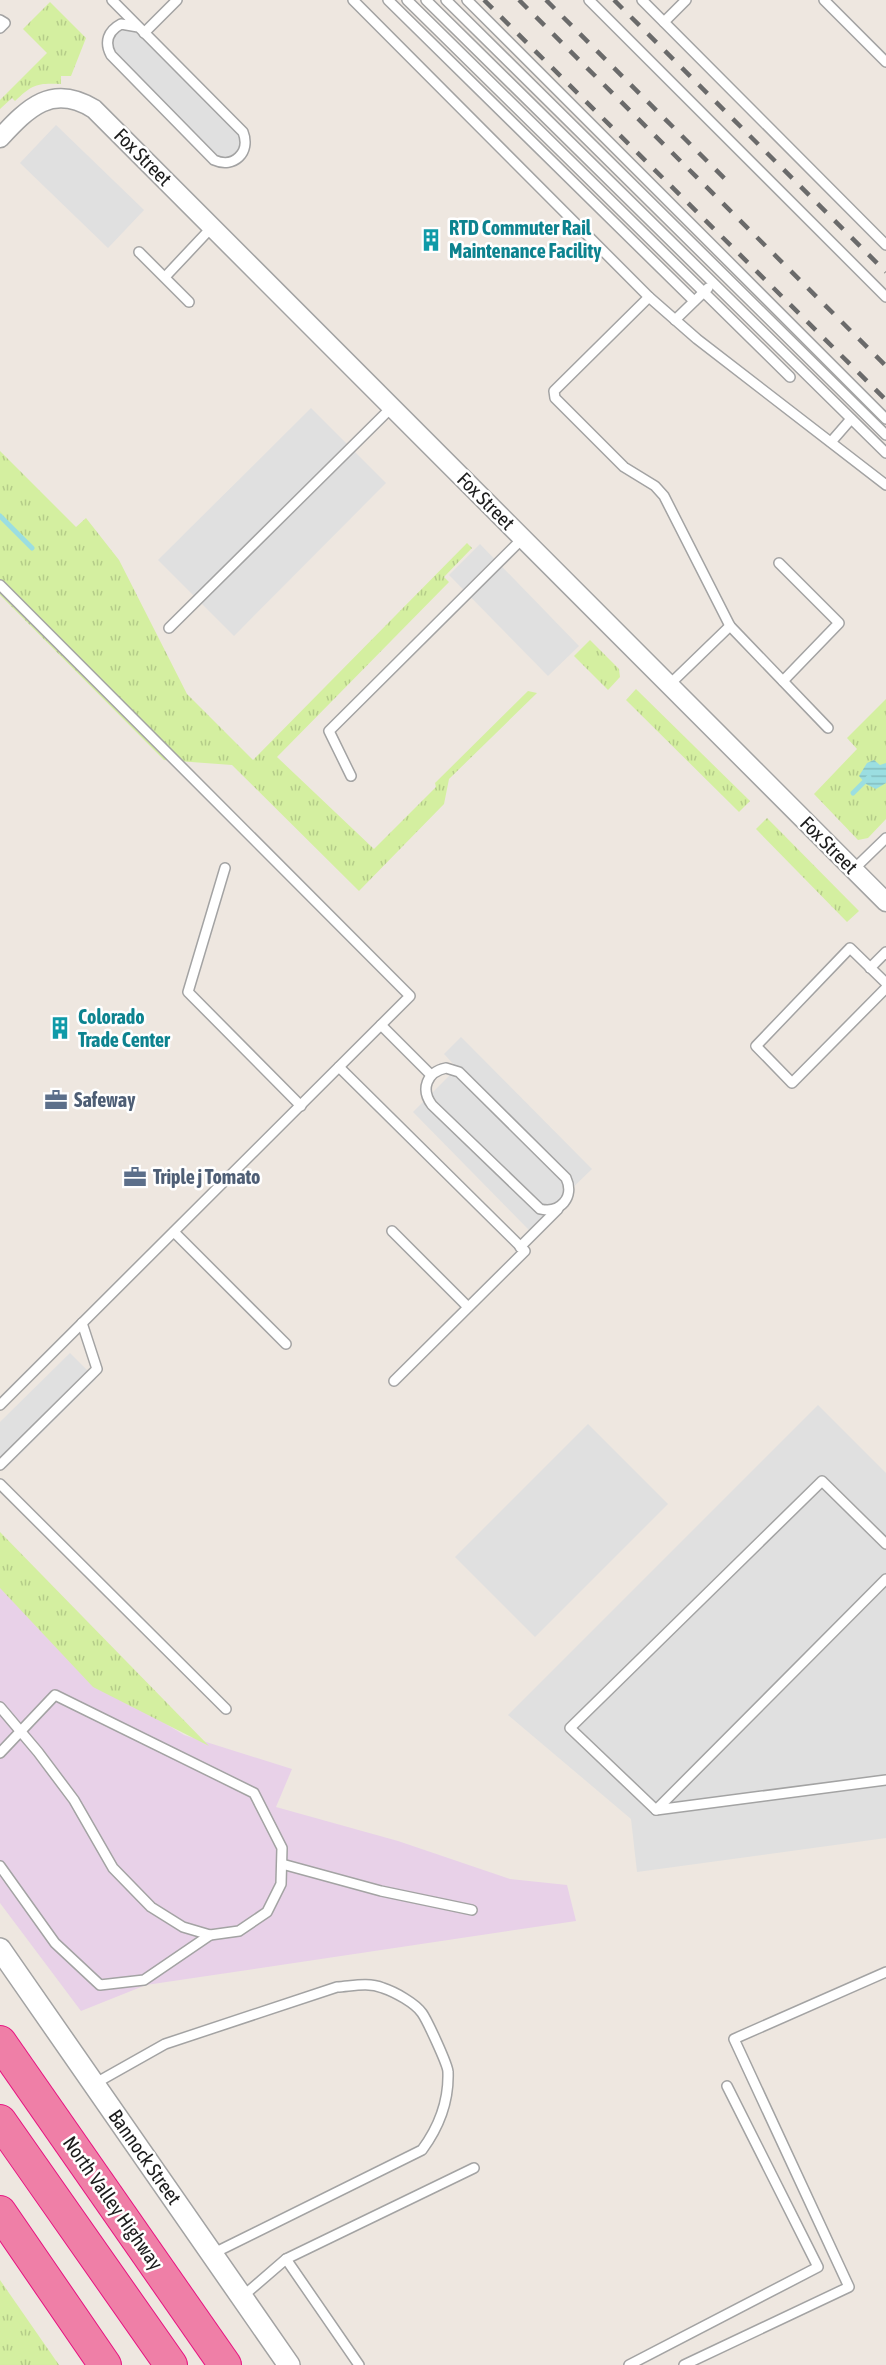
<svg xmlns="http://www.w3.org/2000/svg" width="886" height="2365" viewBox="0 0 886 2365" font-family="'Asap Condensed',sans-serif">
  <defs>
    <pattern id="grass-tufts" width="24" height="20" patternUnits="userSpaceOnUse" patternTransform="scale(1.5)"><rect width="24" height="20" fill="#d4efa0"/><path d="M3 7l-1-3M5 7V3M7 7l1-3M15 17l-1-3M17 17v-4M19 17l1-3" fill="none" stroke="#b5cc89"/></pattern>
    <pattern id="water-rules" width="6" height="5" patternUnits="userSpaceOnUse" patternTransform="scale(1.5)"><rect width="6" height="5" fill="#9bdee1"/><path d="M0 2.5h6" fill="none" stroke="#85bec0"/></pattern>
  </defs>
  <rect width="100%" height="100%" fill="#eee7e0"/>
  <polygon fill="#e8d1e8" points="0,1582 87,1675 184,1735 292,1769 276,1807 398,1841 510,1879 567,1885 576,1921 146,1985 81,2011 0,1903"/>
  <g fill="url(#grass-tufts)">
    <path d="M 50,2 L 86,38 L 71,76 L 61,76 L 61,84 C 37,83 33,84 15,101 L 12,98 L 0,109 L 0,100 L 47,53 L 23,29 Z"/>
    <polygon points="0,451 76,527 86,518 119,560 187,694 253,760 467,543 472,548 444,577 449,582 277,757 374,849 436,787 435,783 528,691 537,693 449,779 444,804 359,891 232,765 164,760 0,595"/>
    <polygon points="590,640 619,669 620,677 608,690 574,656"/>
    <polygon points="636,689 750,801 739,812 626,700"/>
    <polygon points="886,699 886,819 868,838 858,840 814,794 857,749 847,738"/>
    <polygon points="767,818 859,911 847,922 756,829"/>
    <polygon points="0,1532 209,1746 93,1687 0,1588"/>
    <polygon points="0,2280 59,2365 0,2365"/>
  </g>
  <g fill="#e0e0e0">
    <polygon points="133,25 243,132 244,152 221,163 111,55 110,32"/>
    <polygon points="56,125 144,210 108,248 20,163"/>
    <polygon points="311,408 386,483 234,636 158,560"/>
    <polygon points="480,544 579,646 548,676 449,575"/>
    <polygon points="461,1037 592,1169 529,1230 413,1112 457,1068 444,1054"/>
    <polygon points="70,1353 96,1379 6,1468 0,1462 0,1422"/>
    <polygon points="818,1405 886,1473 886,1838 637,1872 631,1819 508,1715"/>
    <polygon points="588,1424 668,1504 535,1637 455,1557"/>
  </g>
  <polygon fill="url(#water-rules)" points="874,760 880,765 886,763 886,783 876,789 866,784 859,776 867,763"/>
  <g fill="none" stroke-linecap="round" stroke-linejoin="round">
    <g stroke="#9bdee1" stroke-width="5">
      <polyline points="0,516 32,548"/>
      <polyline points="853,793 869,777"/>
    </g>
    <g stroke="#a3a3a3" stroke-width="12">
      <g id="service">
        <path d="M 112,0 L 243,132 C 251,152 234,169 214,160 L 111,55 C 104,42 108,31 121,24 L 138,27"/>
        <polyline points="353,0 649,297 697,339 886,485"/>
        <polyline points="388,0 694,301"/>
        <polyline points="407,0 790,377"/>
        <polyline points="426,0 886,453"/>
        <polyline points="446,0 886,435"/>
        <polyline points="467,0 886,419"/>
        <polyline points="589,0 886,297"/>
        <polyline points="642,0 886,245"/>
        <polyline points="824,0 886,62"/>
        <polyline points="0,20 5,23 0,28"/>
        <polyline points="664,22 686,0"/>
        <polyline points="144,33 177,0"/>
        <polyline points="139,252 189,302"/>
        <polyline points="165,277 212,227"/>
        <polyline points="649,297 554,391 555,398 624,467 655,486 664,496 730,626 828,728"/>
        <polyline points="675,320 708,288"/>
        <polyline points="831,442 851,419"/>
        <polyline points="779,563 839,623 783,681"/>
        <polyline points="0,585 410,996 0,1405"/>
        <polyline points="169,628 392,407"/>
        <polyline points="669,685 730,626"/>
        <polyline points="351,776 329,731 523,538"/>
        <polyline points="225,868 188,992 301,1106"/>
        <polyline points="853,870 886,838"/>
        <polyline points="870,968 886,952"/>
        <polyline points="886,983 850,948 756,1046 792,1083 886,988"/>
        <polyline points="381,1025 431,1075"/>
        <polyline points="339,1067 525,1251 394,1381"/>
        <path d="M 446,1068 L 459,1072 L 566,1178 C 575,1197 560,1214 540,1209 L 432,1105 C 420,1089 427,1072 446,1068 Z"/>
        <polyline points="392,1231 468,1307"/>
        <polyline points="174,1232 286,1344"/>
        <polyline points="520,1247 558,1209"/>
        <polyline points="0,1465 97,1369 82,1323"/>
        <polyline points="0,1484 226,1709"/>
        <polyline points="886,1544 822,1481 570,1728 656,1810 886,1780"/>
        <polyline points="0,1707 38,1752 74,1800 113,1868 151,1907 183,1927 210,1935 239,1931 267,1912 281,1884 282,1848 254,1793 55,1695 0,1753"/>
        <polyline points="656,1810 886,1579"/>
        <polyline points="282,1864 381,1891 472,1910"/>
        <polyline points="0,1866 55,1943 100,1985 144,1980 210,1935"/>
        <path d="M 94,2084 L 165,2044 L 337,1987 C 353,1986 368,1982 383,1988 C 395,1992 415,2003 422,2013 C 427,2020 448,2065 448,2072 C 449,2101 439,2127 422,2150 L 212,2254"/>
        <polyline points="286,2259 359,2365"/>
        <polyline points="242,2297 286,2259 474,2168"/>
        <polyline points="629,2365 818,2267 727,2086"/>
        <polyline points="684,2365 849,2287 734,2039 886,1972"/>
      </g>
    </g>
    <g stroke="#a3a3a3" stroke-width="21">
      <path id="minor" d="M 0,138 C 28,108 52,83 94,109 L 886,902"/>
    </g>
    <g stroke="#a3a3a3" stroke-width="24">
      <polyline id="tertiary" points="0,1949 289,2365"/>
    </g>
    <g stroke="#e71280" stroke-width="34">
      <g id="motorway">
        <polyline points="0,2042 225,2365"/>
        <polyline points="0,2121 171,2365"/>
        <polyline points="0,2212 105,2365"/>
      </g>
    </g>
    <use href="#service" stroke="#fff" stroke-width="9"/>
    <use href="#minor" stroke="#fff" stroke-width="18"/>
    <use href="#tertiary" stroke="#fff" stroke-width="21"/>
    <use href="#motorway" stroke="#ef7fa7" stroke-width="32"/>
    <g stroke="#6a6a6a" stroke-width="4.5" stroke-dasharray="12 12" stroke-linecap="butt">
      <polyline points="484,0 886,400"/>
      <polyline points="519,0 886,366"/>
      <polyline points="546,0 726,180"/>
      <polyline points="614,0 886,272"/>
    </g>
  </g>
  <defs>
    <g id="building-bare" transform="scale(1.8)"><path d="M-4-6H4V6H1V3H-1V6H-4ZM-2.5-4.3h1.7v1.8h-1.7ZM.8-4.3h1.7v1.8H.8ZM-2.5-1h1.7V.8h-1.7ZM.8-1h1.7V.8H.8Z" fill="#0f9aa8" stroke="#fff" stroke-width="2.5" paint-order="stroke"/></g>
    <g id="office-bare" transform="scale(1.8)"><path d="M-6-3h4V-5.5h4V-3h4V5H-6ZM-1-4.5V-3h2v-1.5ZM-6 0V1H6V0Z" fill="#5c6f8a" stroke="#fff" stroke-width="2.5" paint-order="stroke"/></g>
  </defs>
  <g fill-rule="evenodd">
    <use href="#building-bare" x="431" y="240"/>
    <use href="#building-bare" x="60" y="1028"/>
    <use href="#office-bare" x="56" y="1100"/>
    <use href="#office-bare" x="135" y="1177"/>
  </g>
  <g text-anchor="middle" stroke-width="5" stroke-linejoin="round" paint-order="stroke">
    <g font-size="20" fill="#1c1c1c" stroke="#fff">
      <text transform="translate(143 157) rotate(45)" y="7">Fox Street</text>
      <text transform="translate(486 501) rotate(45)" y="7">Fox Street</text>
      <text transform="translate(829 845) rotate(45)" y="7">Fox Street</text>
      <text transform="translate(145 2157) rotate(55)" y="7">Bannock Street</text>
      <text transform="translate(113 2203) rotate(55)" y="7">North Valley Highway</text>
    </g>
    <g font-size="20" font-weight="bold" fill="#0d838f" stroke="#fff" text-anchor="start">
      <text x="449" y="235">RTD Commuter Rail<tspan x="449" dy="23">Maintenance Facility</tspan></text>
      <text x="78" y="1024">Colorado<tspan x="78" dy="23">Trade Center</tspan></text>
    </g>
    <g font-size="20" font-weight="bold" fill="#4e5e75" stroke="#fff" text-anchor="start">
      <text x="74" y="1107">Safeway</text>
      <text x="153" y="1184">Triple j Tomato</text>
    </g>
  </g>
</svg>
